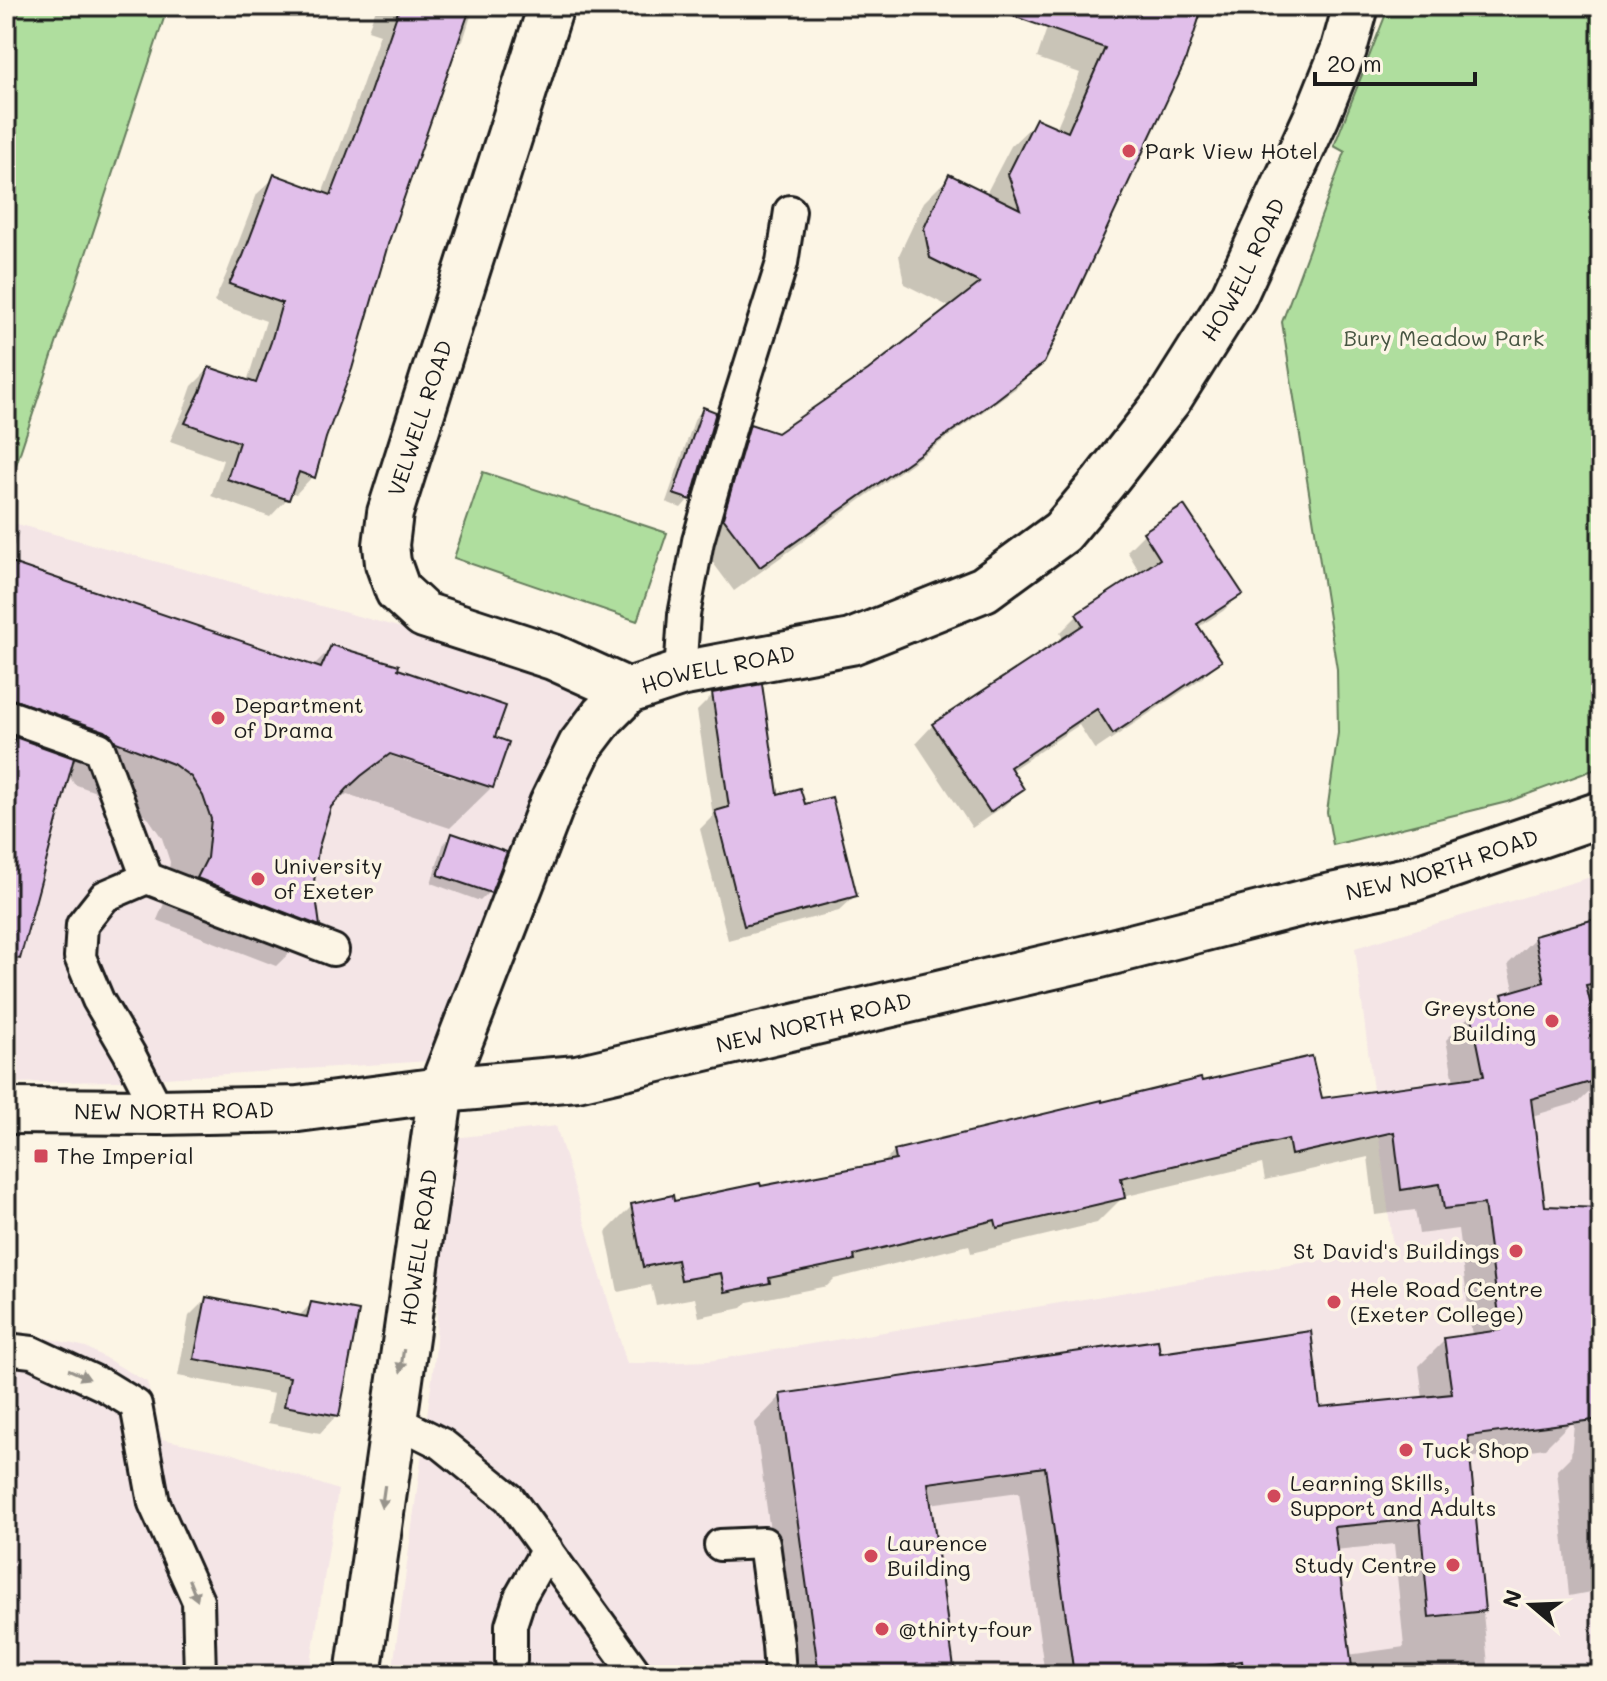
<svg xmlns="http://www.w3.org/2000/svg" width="1607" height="1681" viewBox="0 0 1607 1681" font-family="Mali,sans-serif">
  <rect width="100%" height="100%" fill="#fcf5e5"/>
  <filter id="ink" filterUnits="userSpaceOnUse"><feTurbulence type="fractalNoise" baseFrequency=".0125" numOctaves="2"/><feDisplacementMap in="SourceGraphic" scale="16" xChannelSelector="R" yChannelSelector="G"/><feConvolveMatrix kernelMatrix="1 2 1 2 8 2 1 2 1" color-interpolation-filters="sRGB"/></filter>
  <g filter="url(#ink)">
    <g fill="#f4e5e6">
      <polygon points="6,521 424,634 589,696 430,1061 117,1081 6,1083"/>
      <polygon points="1601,874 1601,1675 392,1675 435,1356 446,1139 556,1126 627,1364 708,1361 1393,1248 1355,948"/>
      <polygon points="6,1329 86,1347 147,1382 162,1439 234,1454 338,1490 309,1675 6,1675"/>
    </g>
    <g fill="#afde9e" stroke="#667d5d" stroke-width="2">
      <polygon points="6,6 168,6 10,483 6,482"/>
      <polygon points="1389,6 1601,6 1601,767 1507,802 1333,845 1327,812 1338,733 1337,669 1282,322 1345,152 1334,146"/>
      <polygon points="483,472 667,533 637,621 454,558"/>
    </g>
    <g fill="#0003" fill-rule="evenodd">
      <polygon points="377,6 474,6 463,41 453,52 387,240 324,437 313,476 296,494 290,492 287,499 270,517 211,496 223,460 170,441 183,412 192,386 209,369 247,382 266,321 214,302 226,275 257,194 275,177 322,194 348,126 380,34 368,30"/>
      <polygon points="1058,6 1197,6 1043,362 1016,388 734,591 699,544 725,452 751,426 778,435 869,372 952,308 904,284 899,255 924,202 949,177 986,194 1011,146 1037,121 1056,129 1080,73 1037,58 1053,10"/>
      <polygon points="703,410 689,499 681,508 666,502 695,418"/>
      <polygon points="1184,508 1240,594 1223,611 1197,628 1219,661 1202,678 1095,750 1079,725 1010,771 1022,789 1004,806 972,828 916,743 933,725 1064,640 1060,633 1077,616 1141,574 1127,551 1144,534"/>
      <path d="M 6,527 L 19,532 L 8,564 L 312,667 L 331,648 L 395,671 L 493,739 L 492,787 L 450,828 L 347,794 L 328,809 L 316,849 L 312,882 L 318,925 L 276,966 L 157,920 L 165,901 L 170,862 L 162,838 L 149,819 L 131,805 L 74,784 L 70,777 L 63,772 L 6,752 ZM 381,749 L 456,773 L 456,778 L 380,752 Z"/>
      <polygon points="713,695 777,796 803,807 855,896 839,911 728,940 700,829 713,816 697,711"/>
      <polygon points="453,835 489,892 480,901 431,883 444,843"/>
      <path d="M 1535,938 L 1601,950 L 1601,987 L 1588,1000 L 1601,1056 L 1601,1081 L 1579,1102 L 1522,1119 L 1572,1421 L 1545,1448 L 1468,1458 L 1489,1675 L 1045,1675 L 1019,1492 L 929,1504 L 953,1675 L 790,1675 L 755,1423 L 781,1396 L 1158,1355 L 1318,1409 L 1423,1399 L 1419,1366 L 1445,1340 L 1472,1336 L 1458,1229 L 1419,1234 L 1415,1210 L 1375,1215 L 1368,1157 L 1265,1180 L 1262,1164 L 1123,1197 L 1097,1223 L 971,1253 L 969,1245 L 834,1279 L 827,1286 L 748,1302 L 742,1308 L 699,1317 L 695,1298 L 656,1305 L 651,1285 L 618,1292 L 606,1232 L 632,1206 L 672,1203 L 881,1165 L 895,1151 L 1201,1084 L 1320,1101 L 1454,1082 L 1446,1040 L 1472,1013 L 1489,1010 L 1503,996 L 1515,993 L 1508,964 ZM 1394,1544 L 1404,1647 L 1348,1655 L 1335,1550 Z"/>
      <polygon points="1601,1184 1601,1590 1569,1596 1557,1470 1571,1456 1595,1190"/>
      <polygon points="206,1299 298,1317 311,1304 337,1415 320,1433 268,1423 274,1394 178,1376 189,1316"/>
    </g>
    <g fill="#e1bfea" stroke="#1c1c1c" stroke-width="2">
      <polygon points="400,6 471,6 389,241 352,369 326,438 315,478 299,472 289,500 227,479 239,442 185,423 200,392 209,367 256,383 271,342 282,303 229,284 243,256 274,174 331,195 365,107"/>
      <polygon points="1005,6 1203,6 1185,62 1044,363 996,400 760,567 723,518 750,424 777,433 868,370 980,283 930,258 924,228 949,174 1020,209 1008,174 1036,118 1068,132 1105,48 1004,13"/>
      <polygon points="703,407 716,412 691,500 673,494"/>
      <polygon points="1184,505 1243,594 1197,624 1222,661 1113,734 1097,709 1010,767 1024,789 990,812 932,724 1083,625 1076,614 1160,559 1143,532"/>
      <polygon points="6,561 321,668 331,645 399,665 398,669 506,706 495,737 509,742 493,788 390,754 361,776 347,789 331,807 318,850 314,882 320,926 197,878 207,858 211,819 203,796 191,777 173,764 116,742 112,736 105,731 6,697"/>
      <polygon points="762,684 778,794 800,788 805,804 832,797 857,896 744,926 715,811 729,807 712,693"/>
      <polygon points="15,737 74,758 20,959 6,957 6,770"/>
      <polygon points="452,833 507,852 491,893 438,875"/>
      <polygon points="1595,919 1601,942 1601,982 1586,985 1601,1048 1601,1079 1531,1099 1545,1206 1601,1208 1601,1419 1468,1436 1485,1611 1429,1617 1420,1519 1334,1527 1353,1675 1244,1675 1242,1661 1142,1675 1074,1675 1045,1467 928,1483 955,1675 819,1675 780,1394 1158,1340 1160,1353 1311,1331 1320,1407 1452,1394 1444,1338 1501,1330 1484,1204 1444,1209 1440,1184 1401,1190 1394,1132 1291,1155 1288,1139 1121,1178 1125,1198 997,1228 995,1220 854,1255 855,1260 769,1278 770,1283 725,1292 721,1273 681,1280 677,1260 643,1267 631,1204 673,1195 674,1201 760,1183 761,1186 896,1160 894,1150 1102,1100 1102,1102 1201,1078 1202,1081 1312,1056 1322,1098 1484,1076 1471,1012 1505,1005 1502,994 1544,982 1534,936"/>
      <polygon points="206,1297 307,1317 311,1302 359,1311 339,1416 284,1406 290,1377 194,1359"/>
    </g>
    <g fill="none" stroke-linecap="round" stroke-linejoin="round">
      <g stroke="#1c1c1c" stroke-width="36">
        <g id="lane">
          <polyline points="680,674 684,615 698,541 735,412 782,263 790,211"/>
          <polyline points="6,715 99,748 147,878 105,896 82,925 80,957 98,1000 129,1053 159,1112"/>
          <polyline points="147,878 333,950"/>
          <polyline points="6,1349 32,1352 105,1386 136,1405 154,1503 198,1601 200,1675"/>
          <polyline points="394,1420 442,1444 509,1498 637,1675"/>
          <polyline points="720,1545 764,1543 778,1645 780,1675"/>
          <polyline points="511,1660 511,1625 520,1597 547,1549"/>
        </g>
      </g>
      <g stroke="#1c1c1c" stroke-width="50">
        <g id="street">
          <polyline points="551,6 390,513 386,545 388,563 398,591 424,615 553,657 628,691"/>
          <path id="s1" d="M 358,1675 L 441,1090 L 552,804 L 581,745 L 603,716 L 628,691 L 680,674 L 851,642 L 984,589 L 1062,532 L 1103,483 L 1169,399 L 1234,296 L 1317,116 L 1344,49 L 1356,6"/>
        </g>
      </g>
      <g stroke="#1c1c1c" stroke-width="50">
        <g id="secondary">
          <path id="s2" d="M 6,1111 L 159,1112 L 298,1109 L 441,1090 L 577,1078 L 1100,955 L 1322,898 L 1412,879 L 1601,814"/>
        </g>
      </g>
      <use href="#lane" stroke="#fcf5e5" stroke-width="30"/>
      <use href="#street" stroke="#fcf5e5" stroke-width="44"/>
      <use href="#secondary" stroke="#fcf5e5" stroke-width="44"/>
    </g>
    <defs><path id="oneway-solid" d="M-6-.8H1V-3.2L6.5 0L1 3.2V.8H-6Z" transform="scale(2)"/></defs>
    <g fill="#97938b">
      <use href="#oneway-solid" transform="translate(402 1361) rotate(98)"/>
      <use href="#oneway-solid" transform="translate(79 1374) rotate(24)"/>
      <use href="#oneway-solid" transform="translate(383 1497) rotate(98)"/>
      <use href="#oneway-solid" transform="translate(193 1590) rotate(68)"/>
    </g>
  </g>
  <g fill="#d1495b" stroke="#fcf5e5" stroke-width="3">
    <circle cx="1129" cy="151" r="8"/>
    <circle cx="218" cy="718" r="8"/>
    <circle cx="258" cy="879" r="8"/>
    <circle cx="1552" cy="1021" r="8"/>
    <rect x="33" y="1148" width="16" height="16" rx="4"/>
    <circle cx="1516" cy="1251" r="8"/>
    <circle cx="1334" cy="1302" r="8"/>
    <circle cx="1406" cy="1450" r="8"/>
    <circle cx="1274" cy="1496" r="8"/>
    <circle cx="871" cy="1556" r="8"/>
    <circle cx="1453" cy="1565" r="8"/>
    <circle cx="882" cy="1629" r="8"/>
  </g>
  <g text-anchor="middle" stroke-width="7" stroke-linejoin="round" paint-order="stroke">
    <g font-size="22" fill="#1c1c1c" stroke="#fcf5e5" text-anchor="start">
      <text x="1145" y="159">Park View Hotel</text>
      <text x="234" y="713">Department<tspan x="234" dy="25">of Drama</tspan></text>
      <text x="274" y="874">University<tspan x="274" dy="25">of Exeter</tspan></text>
      <text x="1536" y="1016" text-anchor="end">Greystone<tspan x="1536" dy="25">Building</tspan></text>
      <text x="57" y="1164">The Imperial</text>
      <text x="1500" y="1259" text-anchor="end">St David's Buildings</text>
      <text x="1350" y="1297">Hele Road Centre<tspan x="1350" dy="25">(Exeter College)</tspan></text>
      <text x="1422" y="1458">Tuck Shop</text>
      <text x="1290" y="1491">Learning Skills,<tspan x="1290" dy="25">Support and Adults</tspan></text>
      <text x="887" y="1551">Laurence<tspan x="887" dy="25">Building</tspan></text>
      <text x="1437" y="1573" text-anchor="end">Study Centre</text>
      <text x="898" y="1637">@thirty-four</text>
    </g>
    <g font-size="22" fill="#1c1c1c" stroke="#fcf5e5">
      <text dy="8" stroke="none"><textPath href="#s1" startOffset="1824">HOWELL ROAD</textPath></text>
      <text transform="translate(420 418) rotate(-72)" y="8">VELWELL ROAD</text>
      <text dy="8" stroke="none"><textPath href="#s1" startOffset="1128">HOWELL ROAD</textPath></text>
      <text dy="8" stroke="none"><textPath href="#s2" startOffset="1464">NEW NORTH ROAD</textPath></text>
      <text dy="8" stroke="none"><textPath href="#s2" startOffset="816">NEW NORTH ROAD</textPath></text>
      <text dy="8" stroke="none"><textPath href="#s2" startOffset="168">NEW NORTH ROAD</textPath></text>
      <text dy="8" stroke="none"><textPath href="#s1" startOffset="432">HOWELL ROAD</textPath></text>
    </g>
    <g font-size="22" fill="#485643" stroke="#fcf5e5">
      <text x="1444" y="346">Bury Meadow Park</text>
    </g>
  </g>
  <rect width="1607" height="1681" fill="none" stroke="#fcf5e5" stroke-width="32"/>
  <rect x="16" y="16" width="1575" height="1649" fill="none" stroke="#1c1c1c" stroke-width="3" filter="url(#ink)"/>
  <g transform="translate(1531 1605) rotate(289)" stroke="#fcf5e5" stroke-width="6" paint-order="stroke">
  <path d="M0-6L14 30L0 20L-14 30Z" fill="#1c1c1c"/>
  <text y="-12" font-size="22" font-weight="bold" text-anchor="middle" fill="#1c1c1c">N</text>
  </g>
  <path d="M1315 72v12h160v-12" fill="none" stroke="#1c1c1c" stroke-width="4"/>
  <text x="1327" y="72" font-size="24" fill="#1c1c1c" stroke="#fcf5e5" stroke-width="6" paint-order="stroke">20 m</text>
</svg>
